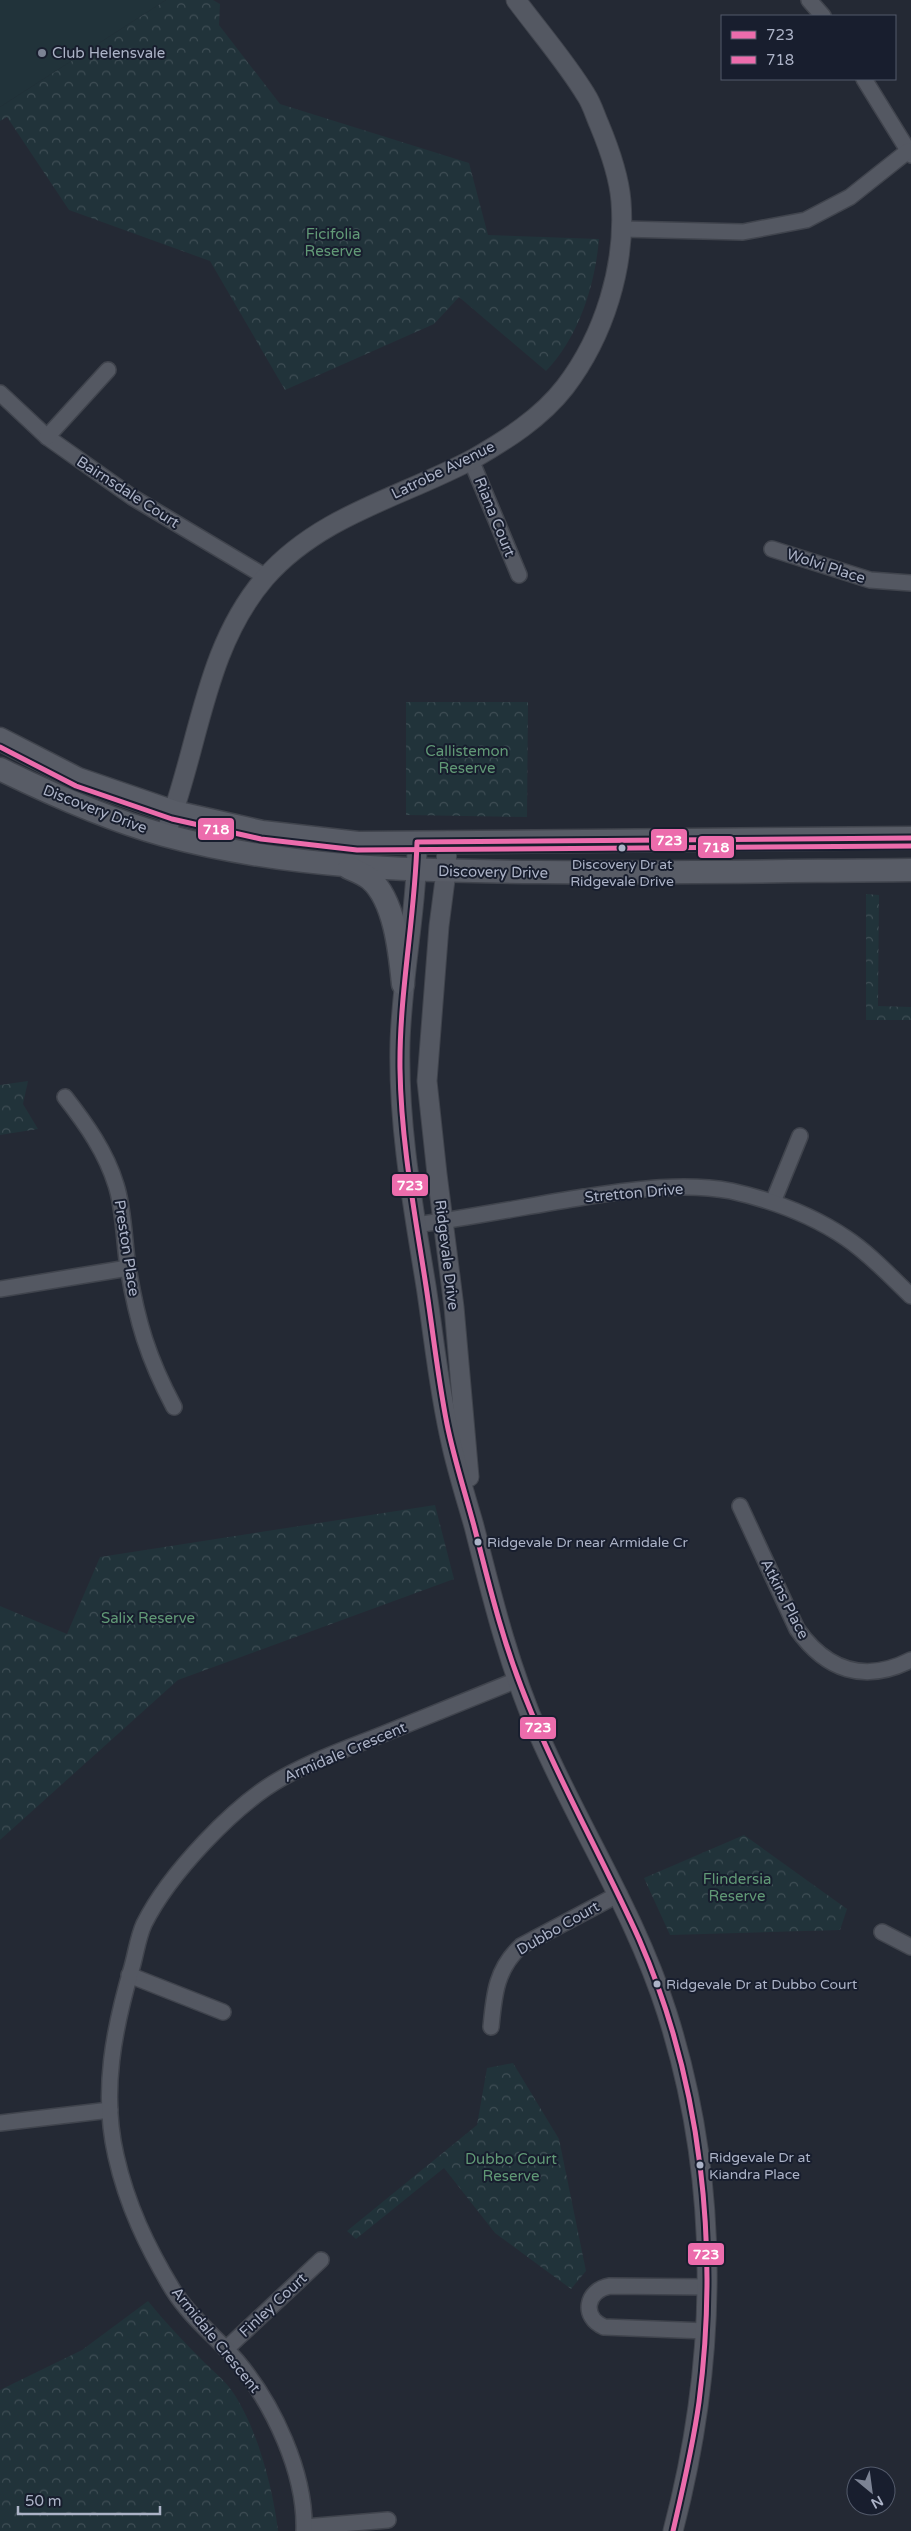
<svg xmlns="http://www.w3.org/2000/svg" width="911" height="2531" viewBox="0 0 911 2531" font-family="'Varela Round',sans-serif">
  <defs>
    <pattern id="park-crowns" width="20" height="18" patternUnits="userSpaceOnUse" patternTransform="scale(1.25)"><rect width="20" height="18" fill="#21333a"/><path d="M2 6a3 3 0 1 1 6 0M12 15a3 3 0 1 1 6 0" fill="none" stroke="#3f4e55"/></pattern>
  </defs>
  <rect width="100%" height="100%" fill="#242934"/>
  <g fill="url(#park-crowns)">
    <path d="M 166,0 L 213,0 L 220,4 L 219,25 L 280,104 L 469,163 L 488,235 L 599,239 C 595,285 579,337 546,371 L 459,297 L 434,324 L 285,390 L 210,261 L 69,210 L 7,117 L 0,121 L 0,107 Z"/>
    <polygon points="406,702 528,702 527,817 406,815"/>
    <polygon points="866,894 879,895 878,1006 911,1007 911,1020 866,1020"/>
    <polygon points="28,1081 23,1104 38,1129 0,1135 0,1085"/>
    <polygon points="435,1505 454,1579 178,1680 0,1840 0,1606 67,1634 100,1557"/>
    <polygon points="744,1835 847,1909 840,1930 670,1935 644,1878"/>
    <polygon points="513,2063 559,2139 586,2271 571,2289 495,2233 444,2168 356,2239 347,2231 477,2125 487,2068"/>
    <path d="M 148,2301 C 165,2322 183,2341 202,2360 C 211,2369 222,2378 229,2387 C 256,2422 273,2488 278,2531 L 0,2531 L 0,2390 L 82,2350 Z"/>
  </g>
  <polygon fill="#21333a" points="0,0 166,0 0,107"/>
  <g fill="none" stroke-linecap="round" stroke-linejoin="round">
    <g stroke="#40444d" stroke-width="18">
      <g id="minor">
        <polyline points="809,0 823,16"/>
        <polyline points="864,79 911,155"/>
        <polyline points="622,229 743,232 806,220 850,197 908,151"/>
        <polyline points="0,393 47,437 132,497 266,577"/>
        <polyline points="47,437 108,370"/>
        <polyline points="471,460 519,575"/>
        <polyline points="772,549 870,580 911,583"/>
        <path d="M 65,1097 C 86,1124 106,1152 116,1185 C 124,1209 124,1242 128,1267 C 137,1322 148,1358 174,1407"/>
        <polyline points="773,1202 800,1136"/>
        <path d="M 416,1225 C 473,1217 528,1206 584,1197 C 632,1190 683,1182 731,1191 C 771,1200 812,1215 846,1238 C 870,1254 890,1276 911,1296"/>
        <polyline points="0,1289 128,1268"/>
        <path d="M 740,1506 L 797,1629 C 826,1670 864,1684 911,1660"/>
        <polyline points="882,1932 911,1947"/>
        <polyline points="129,1975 223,2012"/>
        <path d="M 491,2027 C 494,1995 496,1969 521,1946 L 619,1894"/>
        <polyline points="0,2123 110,2110"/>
        <path d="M 706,2331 L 604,2327 C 581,2317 586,2290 610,2286 L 707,2287"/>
        <polyline points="226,2349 321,2260"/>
        <polyline points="305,2527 388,2520"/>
        <path d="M 304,2531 C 306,2473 273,2404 237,2361 C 216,2337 190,2317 173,2290 C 147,2247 127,2205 116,2156 C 101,2092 114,2028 132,1967 C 136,1953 138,1937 144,1924 C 169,1874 234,1805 282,1778 C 314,1760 348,1748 381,1735 C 426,1717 471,1699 517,1680"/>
      </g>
    </g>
    <g stroke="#40444d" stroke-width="21">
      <g id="tertiary">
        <path d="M 165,835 C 199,750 203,650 265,578 C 320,515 402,497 473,459 C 506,440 541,418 565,387 C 604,336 626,266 621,201 C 619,176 609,148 599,124 C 595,115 592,104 586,95 C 566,62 539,31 516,0"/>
        <polyline points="447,841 446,872 439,926 427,1081 437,1174 454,1307 469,1477"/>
        <path d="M 417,842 C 417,909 402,975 400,1043 C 398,1125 413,1206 426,1286 C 434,1338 439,1391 451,1442 C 457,1470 466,1498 474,1526 C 492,1597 509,1667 539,1735 C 580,1829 636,1915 667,2013 C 721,2183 718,2360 673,2531"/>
      </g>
    </g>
    <g stroke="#40444d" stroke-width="25">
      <g id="secondary">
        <polyline points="0,739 78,779 174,812 262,832 358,843 911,838"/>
        <path d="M 0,769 C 53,795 107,819 164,835 C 285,868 413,871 538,872 C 663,873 787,871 911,870"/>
        <path d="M 349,868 C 356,871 364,874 370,879 C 395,900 400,954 403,984"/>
      </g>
    </g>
    <use href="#minor" stroke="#545862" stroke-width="15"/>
    <use href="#tertiary" stroke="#545862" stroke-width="19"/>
    <use href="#secondary" stroke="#585c66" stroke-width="22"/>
    <g stroke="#181e2e" stroke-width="9">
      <path id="bus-1" d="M 673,2531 C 683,2488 693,2446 699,2402 C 719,2247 702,2083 639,1939 C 592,1835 533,1738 501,1627 C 491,1594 483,1560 474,1526 C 465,1492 454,1459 447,1424 C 438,1379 433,1332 426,1286 C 415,1214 401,1142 400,1069 C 399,993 415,918 417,842 L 911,838"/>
    </g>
    <g stroke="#181e2e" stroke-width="9">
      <polyline id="bus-2" points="0,747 76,786 172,819 261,839 357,850 911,846"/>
    </g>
    <use href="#bus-1" stroke="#ec6cac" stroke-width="5"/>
    <use href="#bus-2" stroke="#ec6cac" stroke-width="5"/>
  </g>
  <circle fill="#7c8394" stroke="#181e2e" stroke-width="2" cx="42" cy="53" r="5"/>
  <g fill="#acb3c7" stroke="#181e2e" stroke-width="2">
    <circle cx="622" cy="848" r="4.5"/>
    <circle cx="478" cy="1542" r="4.5"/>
    <circle cx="657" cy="1984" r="4.5"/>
    <circle cx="700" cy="2165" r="4.5"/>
  </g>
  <g text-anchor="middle" stroke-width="4" stroke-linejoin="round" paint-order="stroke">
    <g font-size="14" fill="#acb3c7" stroke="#181e2e" text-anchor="start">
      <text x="622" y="869" text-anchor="middle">Discovery Dr at<tspan x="622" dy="17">Ridgevale Drive</tspan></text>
      <text x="487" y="1547">Ridgevale Dr near Armidale Cr</text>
      <text x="666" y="1989">Ridgevale Dr at Dubbo Court</text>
      <text x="709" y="2162">Ridgevale Dr at<tspan x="709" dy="17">Kiandra Place</tspan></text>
    </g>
    <g font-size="15" fill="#acb3c7" stroke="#181e2e" text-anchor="start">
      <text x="52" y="58">Club Helensvale</text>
    </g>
    <g font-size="15" fill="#619976" stroke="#181e2e">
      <text x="333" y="239">Ficifolia<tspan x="333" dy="17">Reserve</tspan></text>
      <text x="467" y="756">Callistemon<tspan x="467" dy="17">Reserve</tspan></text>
      <text x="148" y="1623">Salix Reserve</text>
      <text x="737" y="1884">Flindersia<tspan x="737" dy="17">Reserve</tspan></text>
      <text x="511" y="2164">Dubbo Court<tspan x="511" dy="17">Reserve</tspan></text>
    </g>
    <g font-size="15" fill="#acb3c7" stroke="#181e2e">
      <text transform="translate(443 470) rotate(-26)" y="5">Latrobe Avenue</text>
      <text transform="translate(128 492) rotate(33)" y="5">Bairnsdale Court</text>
      <text transform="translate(495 517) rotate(68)" y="5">Riana Court</text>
      <text transform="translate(826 566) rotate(18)" y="5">Wolvi Place</text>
      <text transform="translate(95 809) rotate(21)" y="5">Discovery Drive</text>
      <text transform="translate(493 872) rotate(1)" y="5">Discovery Drive</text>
      <text transform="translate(634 1193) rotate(-5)" y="5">Stretton Drive</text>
      <text transform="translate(127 1248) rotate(81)" y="5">Preston Place</text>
      <text transform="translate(447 1255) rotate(83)" y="5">Ridgevale Drive</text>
      <text transform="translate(785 1599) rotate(63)" y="5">Atkins Place</text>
      <text transform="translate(345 1752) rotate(-23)" y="5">Armidale Crescent</text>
      <text transform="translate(558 1928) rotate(-30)" y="5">Dubbo Court</text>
      <text transform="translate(273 2305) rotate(-43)" y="5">Finley Court</text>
      <text transform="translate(216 2340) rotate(51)" y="5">Armidale Crescent</text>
    </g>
  </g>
  <g stroke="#181e2e" stroke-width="2">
    <rect x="197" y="817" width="38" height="24" rx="5" fill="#ec6cac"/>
    <rect x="650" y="828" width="38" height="24" rx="5" fill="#ec6cac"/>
    <rect x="697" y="835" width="38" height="24" rx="5" fill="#ec6cac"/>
    <rect x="391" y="1173" width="38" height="24" rx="5" fill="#ec6cac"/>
    <rect x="519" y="1716" width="38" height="24" rx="5" fill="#ec6cac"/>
    <rect x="687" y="2242" width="38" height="24" rx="5" fill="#ec6cac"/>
  </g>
  <g font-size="14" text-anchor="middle" font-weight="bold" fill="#fff">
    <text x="216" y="834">718</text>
    <text x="669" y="845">723</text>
    <text x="716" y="852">718</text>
    <text x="410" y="1190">723</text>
    <text x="538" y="1732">723</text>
    <text x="706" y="2259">723</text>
  </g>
  <rect x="721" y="15" width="175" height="65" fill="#181e2e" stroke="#535a6b"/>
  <rect x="731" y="31" width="25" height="8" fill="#ec6cac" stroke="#535a6b"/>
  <text x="766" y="40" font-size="15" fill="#acb3c7">723</text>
  <rect x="731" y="56" width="25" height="8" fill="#ec6cac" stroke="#535a6b"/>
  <text x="766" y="65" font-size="15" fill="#acb3c7">718</text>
  <g transform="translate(871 2491) rotate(151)"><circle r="24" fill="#181e2e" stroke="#535a6b"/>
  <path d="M0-4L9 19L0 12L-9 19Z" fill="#7c8394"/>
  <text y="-8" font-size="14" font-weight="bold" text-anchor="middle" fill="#acb3c7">N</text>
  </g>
  <path d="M18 2506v8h142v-8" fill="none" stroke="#acb3c7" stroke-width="2.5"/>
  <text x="25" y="2506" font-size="15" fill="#acb3c7" stroke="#181e2e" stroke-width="4" paint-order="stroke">50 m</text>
</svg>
